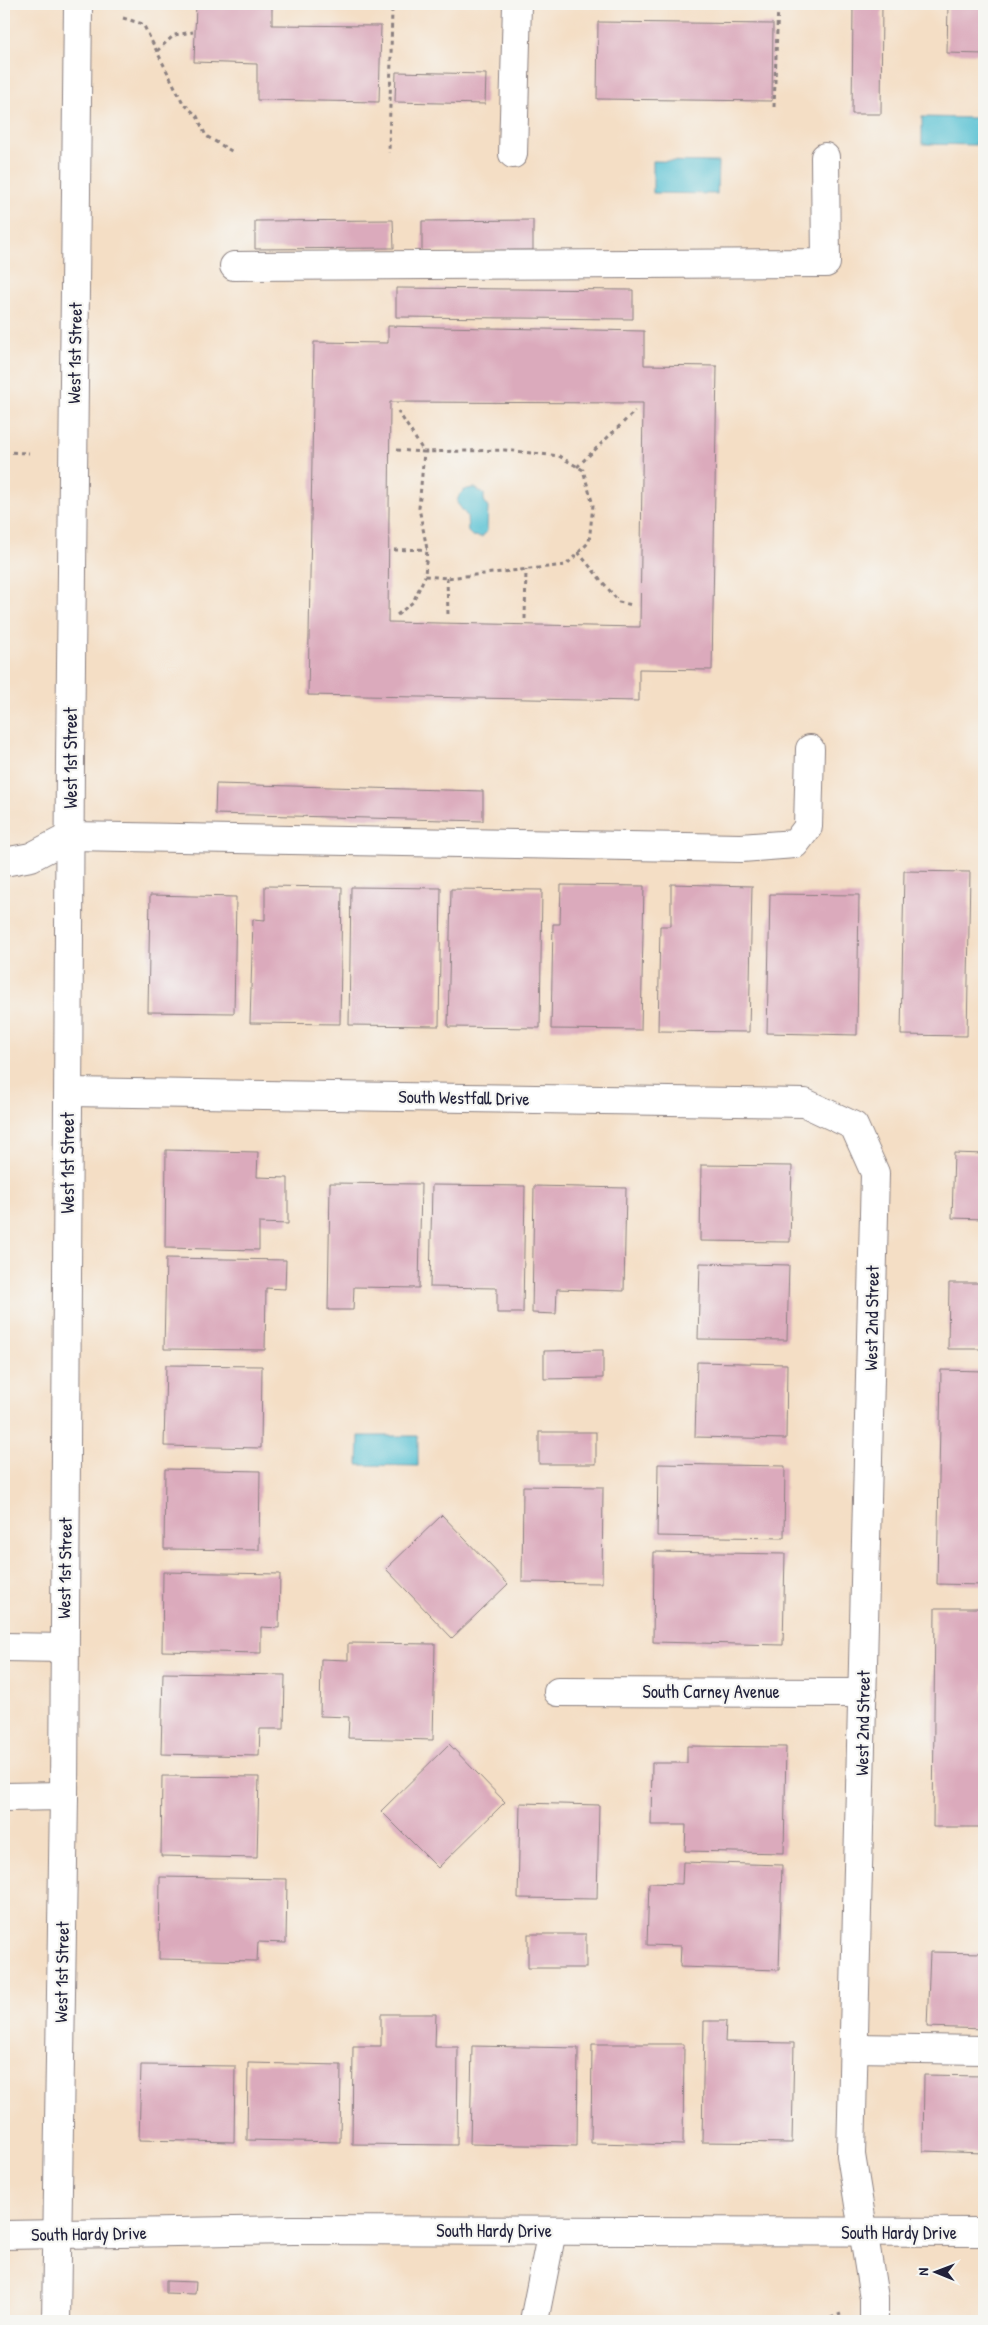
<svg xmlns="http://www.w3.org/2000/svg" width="988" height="2325" viewBox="0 0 988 2325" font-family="'Patrick Hand',sans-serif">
  <rect width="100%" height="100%" fill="#f6f6f2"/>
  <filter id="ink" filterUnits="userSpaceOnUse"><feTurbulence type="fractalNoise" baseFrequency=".02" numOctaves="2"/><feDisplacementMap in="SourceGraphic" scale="10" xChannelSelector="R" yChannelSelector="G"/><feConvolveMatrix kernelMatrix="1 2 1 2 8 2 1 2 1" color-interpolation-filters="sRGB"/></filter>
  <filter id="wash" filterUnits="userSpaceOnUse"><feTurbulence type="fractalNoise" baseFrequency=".0096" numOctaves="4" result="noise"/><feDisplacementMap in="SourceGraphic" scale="20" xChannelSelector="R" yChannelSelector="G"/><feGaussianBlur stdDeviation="1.12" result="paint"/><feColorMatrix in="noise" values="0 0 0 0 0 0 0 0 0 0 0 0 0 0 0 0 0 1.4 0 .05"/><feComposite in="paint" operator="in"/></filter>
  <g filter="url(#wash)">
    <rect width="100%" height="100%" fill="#f4dec5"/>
    <g fill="#57c1d3" stroke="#3c7287">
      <polygon points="922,117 977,118 976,145 922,144"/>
      <polygon points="653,161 718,162 717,194 653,193"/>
      <path d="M 475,488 L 484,494 L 484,500 L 488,508 L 487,531 L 482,537 L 472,536 L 468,532 L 467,516 L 457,503 C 458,493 464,488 475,488 Z"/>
      <polygon points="359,1436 418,1436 418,1466 358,1465"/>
    </g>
    <g id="blocks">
      <g fill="#dbaabc" fill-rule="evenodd">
        <polygon points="196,4 272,4 272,25 381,26 379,102 257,100 257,64 194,62"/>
        <polygon points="853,4 882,4 881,114 852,114"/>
        <polygon points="948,4 984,4 984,54 947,53"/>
        <polygon points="598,22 773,24 772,101 597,99"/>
        <polygon points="396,72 486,74 485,104 395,102"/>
        <polygon points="393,220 394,248 255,249 255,221"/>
        <polygon points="533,220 533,250 422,251 422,221"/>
        <polygon points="396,288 633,290 633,319 396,317"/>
        <path d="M 388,326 L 644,331 L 644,365 L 717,366 L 712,670 L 639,669 L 639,701 L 308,695 L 314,342 L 388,343 ZM 390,402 L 643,403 L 640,627 L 388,622 Z"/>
        <polygon points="216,784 483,791 483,821 215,814"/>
        <polygon points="904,871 970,872 967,1036 901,1035"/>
        <polygon points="671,884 752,886 749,1032 658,1031 660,926 671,926"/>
        <polygon points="561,885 644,886 641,1030 551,1029 553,924 560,924"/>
        <polygon points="265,886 342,887 340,1024 250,1023 253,919 265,920"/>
        <polygon points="351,887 441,888 439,1026 349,1025"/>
        <polygon points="451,889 542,890 540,1028 448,1027"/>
        <polygon points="770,894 859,895 857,1035 767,1033"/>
        <polygon points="150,895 236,897 234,1013 148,1012"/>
        <polygon points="166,1150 258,1152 257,1177 288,1178 288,1224 259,1223 259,1250 165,1248"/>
        <polygon points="954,1153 984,1154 984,1219 952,1218"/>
        <polygon points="701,1165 792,1166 790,1242 700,1241"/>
        <polygon points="330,1183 421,1184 419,1288 354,1287 353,1310 328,1310"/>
        <polygon points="432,1185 525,1186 523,1313 497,1313 497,1288 430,1287"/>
        <polygon points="534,1186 626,1188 624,1291 557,1289 556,1314 532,1313"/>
        <polygon points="166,1258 286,1260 285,1289 266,1288 265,1350 164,1349"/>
        <polygon points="700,1263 789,1265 787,1340 698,1339"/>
        <polygon points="949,1283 984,1283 984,1349 948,1349"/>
        <polygon points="603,1350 603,1378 544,1379 544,1351"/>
        <polygon points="697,1362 787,1364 786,1439 695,1437"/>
        <polygon points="166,1365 262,1366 261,1448 164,1446"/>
        <polygon points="941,1370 984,1371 984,1585 937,1584"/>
        <rect x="539" y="1432" width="57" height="32"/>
        <polygon points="658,1464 785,1466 784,1538 657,1536"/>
        <polygon points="165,1469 260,1471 259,1550 164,1549"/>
        <polygon points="523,1486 603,1487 602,1583 522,1582"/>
        <polygon points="442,1515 508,1584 452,1638 386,1569"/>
        <polygon points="654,1552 785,1554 783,1645 653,1642"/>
        <polygon points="163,1572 280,1574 279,1628 261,1627 261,1653 162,1651"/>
        <polygon points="935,1608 984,1608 984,1827 933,1827"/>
        <polygon points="348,1643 435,1644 433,1740 348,1738 349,1717 320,1716 321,1659 348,1660"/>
        <polygon points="163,1673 285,1675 284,1729 260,1729 259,1756 161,1754"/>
        <polygon points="449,1744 505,1802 438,1868 381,1811"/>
        <polygon points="687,1746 786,1747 784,1853 685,1851 686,1825 651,1825 652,1763 687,1763"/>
        <polygon points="162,1776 259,1777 257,1858 161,1856"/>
        <polygon points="520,1803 599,1805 597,1899 518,1898"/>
        <polygon points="683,1862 782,1865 779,1970 680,1967 681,1946 647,1945 649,1883 682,1884"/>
        <polygon points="160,1877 287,1879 286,1943 258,1942 257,1961 159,1959"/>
        <rect x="528" y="1934" width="58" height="34"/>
        <polygon points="930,1952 984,1953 984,2029 927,2027"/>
        <polygon points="381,2014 436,2014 435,2047 458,2047 457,2145 352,2144 353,2046 381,2046"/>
        <polygon points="704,2021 726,2021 725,2042 794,2043 792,2143 702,2142"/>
        <polygon points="592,2044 684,2044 683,2145 591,2143"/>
        <polygon points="472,2046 578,2048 577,2146 470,2144"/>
        <polygon points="248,2063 341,2065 340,2142 247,2140"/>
        <polygon points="141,2065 235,2066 234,2142 139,2140"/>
        <polygon points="924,2075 984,2076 984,2153 923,2151"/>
        <polygon points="166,2281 196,2282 195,2294 166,2293"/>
      </g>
    </g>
  </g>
  <g filter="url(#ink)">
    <use href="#blocks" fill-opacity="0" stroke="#8b8080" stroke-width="1"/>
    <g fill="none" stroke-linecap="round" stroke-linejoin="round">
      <g stroke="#8b8080" stroke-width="30">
        <g id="minor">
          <polyline points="513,154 517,4"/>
          <polyline points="234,266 826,263 825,157"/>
          <polyline points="4,862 31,857 71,836 741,848 795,844 808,827 810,749"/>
          <polyline points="69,1092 805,1103 854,1126 875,1173 851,2155 874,2298 874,2321"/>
          <polyline points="4,1647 64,1648"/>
          <polyline points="558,1692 863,1693"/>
          <polyline points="4,1797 64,1796"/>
          <polyline points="854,2048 984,2050"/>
          <polyline points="4,2235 293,2230 984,2232"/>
          <polyline points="56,2321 64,1796 70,759 78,4"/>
          <polyline points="534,2321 552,2231"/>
        </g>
      </g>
      <g stroke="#8b8080" stroke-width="3" stroke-dasharray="4 4" stroke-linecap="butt">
        <polyline points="353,4 392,8 389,153"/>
        <polyline points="123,18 143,24 183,103 197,116 206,136 233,152"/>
        <polyline points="157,51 174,35 193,32"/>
        <polyline points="774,107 778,4"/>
        <polyline points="397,450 424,452 419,508 427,549 425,576 447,578 566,565 589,542 593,505 583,470 559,456 505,450 424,452 398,411"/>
        <polyline points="4,452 29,453"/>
        <polyline points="577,467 635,411"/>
        <polyline points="394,550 427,549"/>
        <polyline points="578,552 619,602 632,605"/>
        <polyline points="447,578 448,615"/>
        <polyline points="397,615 413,602 425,576"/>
        <polyline points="525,619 526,569"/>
        <polyline points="823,2321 841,2314"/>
      </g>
      <use href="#minor" stroke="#fff" stroke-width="28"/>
    </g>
  </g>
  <g text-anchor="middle" stroke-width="4.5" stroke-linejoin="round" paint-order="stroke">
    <g font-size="18" fill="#22223b" stroke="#f6f6f2">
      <text transform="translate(75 353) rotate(-89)" y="6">West 1st Street</text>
      <text transform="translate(71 758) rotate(-90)" y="6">West 1st Street</text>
      <text transform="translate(464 1098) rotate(1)" y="6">South Westfall Drive</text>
      <text transform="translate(68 1163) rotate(-90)" y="6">West 1st Street</text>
      <text transform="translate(872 1318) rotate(-89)" y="6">West 2nd Street</text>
      <text transform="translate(65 1568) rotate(-89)" y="6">West 1st Street</text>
      <text x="711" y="1698">South Carney Avenue</text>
      <text transform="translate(863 1723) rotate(-89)" y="6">West 2nd Street</text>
      <text transform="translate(62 1972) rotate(-89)" y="6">West 1st Street</text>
      <text x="494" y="2237">South Hardy Drive</text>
      <text x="899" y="2239">South Hardy Drive</text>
      <text transform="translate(89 2234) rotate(-1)" y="6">South Hardy Drive</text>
    </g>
  </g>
  <rect width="988" height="2325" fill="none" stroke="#f6f6f2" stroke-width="20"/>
  <g transform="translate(936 2272) rotate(271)" stroke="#f6f6f2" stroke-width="4" paint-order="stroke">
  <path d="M0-4L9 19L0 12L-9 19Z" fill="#22223b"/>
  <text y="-8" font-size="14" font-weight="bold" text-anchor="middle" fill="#22223b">N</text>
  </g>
</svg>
